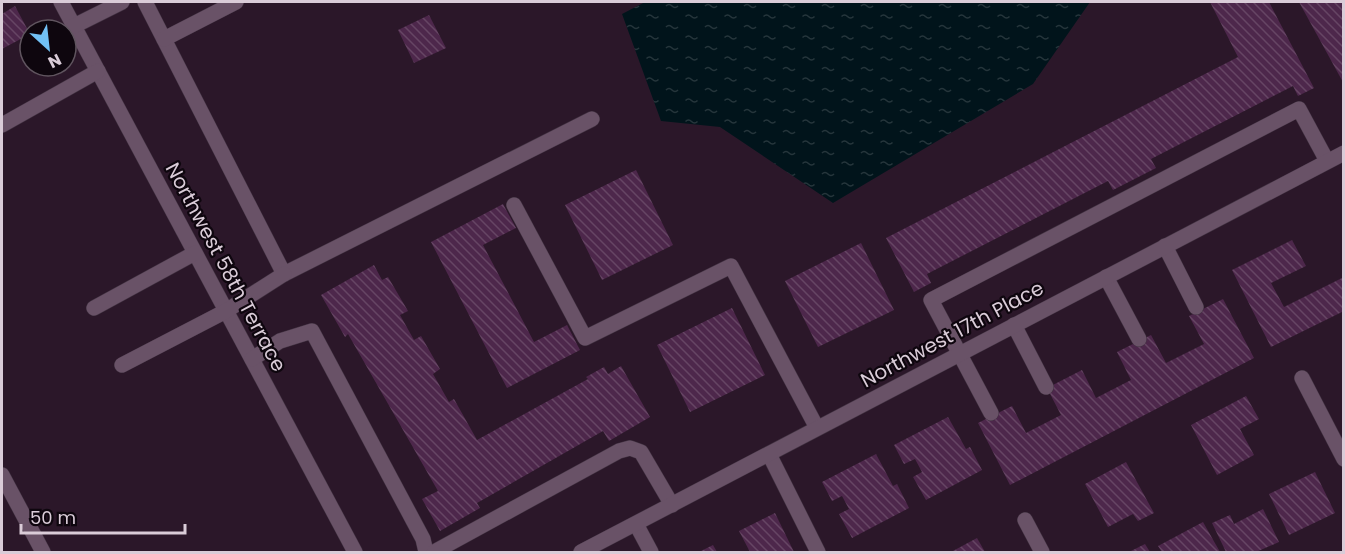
<svg xmlns="http://www.w3.org/2000/svg" width="1345" height="554" viewBox="0 0 1345 554" font-family="Poppins,sans-serif">
  <defs>
    <pattern id="water-ripples" width="26" height="14" patternUnits="userSpaceOnUse" patternTransform="scale(1.5)"><rect width="26" height="14" fill="#01141b"/><path d="M2 4q2-2 4 0t4 0M15 11q2-2 4 0t4 0" fill="none" stroke="#25353b"/></pattern>
    <pattern id="building-back-hatch" width="6" height="6" patternUnits="userSpaceOnUse" patternTransform="scale(1.5)"><rect width="6" height="6" fill="#4d274b"/><path d="M-1 5l2 2M0 0l6 6M5-1l2 2" fill="none" stroke="#664564"/></pattern>
  </defs>
  <rect width="100%" height="100%" fill="#2b1729"/>
  <polygon fill="url(#water-ripples)" points="645,2 1090,2 1033,84 833,203 720,127 661,121 622,14"/>
  <g fill="url(#building-back-hatch)">
    <polygon points="1210,2 1269,2 1314,88 1298,96 1293,86 1151,159 1156,168 1113,190 1108,181 927,274 931,283 914,292 886,238 1238,57"/>
    <polygon points="1299,2 1344,2 1344,84"/>
    <polygon points="15,6 30,34 2,49 2,14"/>
    <polygon points="429,15 446,48 414,63 398,30"/>
    <polygon points="636,170 673,245 602,280 565,205"/>
    <polygon points="503,204 516,228 483,245 534,342 567,325 580,350 507,388 431,242"/>
    <polygon points="1292,240 1306,266 1271,283 1284,307 1344,277 1344,311 1271,347 1232,270"/>
    <polygon points="861,243 894,310 818,347 785,281"/>
    <polygon points="374,265 382,280 388,277 408,311 400,315 414,340 421,336 440,369 433,374 449,402 454,399 477,440 588,379 586,377 604,367 608,374 621,366 650,417 609,441 603,431 477,503 480,508 440,531 422,499 438,491 348,334 345,337 321,295"/>
    <polygon points="1223,299 1254,358 1010,485 978,423 1012,406 1026,433 1061,415 1047,388 1082,370 1096,398 1131,380 1117,352 1151,335 1166,363 1204,344 1189,316"/>
    <polygon points="732,308 765,375 690,412 657,345"/>
    <polygon points="1246,396 1259,419 1240,429 1254,455 1217,475 1191,425"/>
    <polygon points="948,417 966,449 970,447 982,470 926,500 913,477 922,472 915,459 904,464 894,445"/>
    <polygon points="876,454 893,486 897,484 909,508 852,538 839,514 849,509 842,496 832,501 822,482"/>
    <polygon points="1126,462 1154,513 1138,521 1133,514 1108,527 1085,484"/>
    <polygon points="1315,472 1335,513 1289,535 1269,494"/>
    <polygon points="1263,509 1279,542 1256,552 1226,552 1212,523 1230,515 1234,524"/>
    <polygon points="775,513 794,552 750,552 739,531"/>
    <polygon points="1203,522 1220,552 1162,552 1158,546"/>
    <polygon points="977,538 985,552 951,552"/>
    <polygon points="1145,544 1150,552 1129,552"/>
    <polygon points="713,545 717,552 699,552"/>
  </g>
  <g fill="none" stroke-linecap="round" stroke-linejoin="round">
    <g stroke="#423342" stroke-width="16">
      <g id="minor">
        <polyline points="61,2 355,552"/>
        <polyline points="145,2 284,274 592,119"/>
        <polyline points="74,26 122,2"/>
        <polyline points="164,39 236,2"/>
        <polyline points="2,125 98,71"/>
        <polyline points="514,205 585,338 731,266 817,428"/>
        <polyline points="1165,246 1196,307"/>
        <polyline points="1106,277 1139,339"/>
        <polyline points="94,308 195,253"/>
        <polyline points="1014,325 1046,387"/>
        <polyline points="252,359 280,341 312,331 423,539 426,552"/>
        <polyline points="122,365 226,311 284,274"/>
        <polyline points="1302,378 1344,459"/>
        <polyline points="991,413 931,300 1299,109 1327,161"/>
        <polyline points="769,454 818,552"/>
        <polyline points="2,475 43,552"/>
        <polyline points="1025,520 1042,552"/>
        <polyline points="636,524 651,552"/>
        <polyline points="434,552 619,451 630,448 641,452 672,505"/>
        <polyline points="581,552 1344,153"/>
      </g>
    </g>
    <use href="#minor" stroke="#695267" stroke-width="15"/>
  </g>
  <g text-anchor="middle" stroke-width="4.5" stroke-linejoin="round" paint-order="stroke">
    <g font-size="20" fill="#daccd8" stroke="#0e060e">
      <text transform="translate(226 267) rotate(62)" y="7">Northwest 58th Terrace</text>
      <text transform="translate(952 334) rotate(-28)" y="7">Northwest 17th Place</text>
    </g>
  </g>
  <rect width="1345" height="554" fill="none" stroke="#daccd8" stroke-width="6"/>
  <g transform="translate(48 48) rotate(153)"><circle r="28" fill="#0e060e" stroke="#60555f" stroke-width="1.5"/>
  <path d="M0-4.5L10 22L0 15L-10 22Z" fill="#72c1f5"/>
  <text y="-9" font-size="16" font-weight="bold" text-anchor="middle" fill="#daccd8">N</text>
  </g>
  <path d="M21 524v9h164v-9" fill="none" stroke="#daccd8" stroke-width="3"/>
  <text x="30" y="524" font-size="18" fill="#daccd8" stroke="#0e060e" stroke-width="4.5" paint-order="stroke">50 m</text>
</svg>
